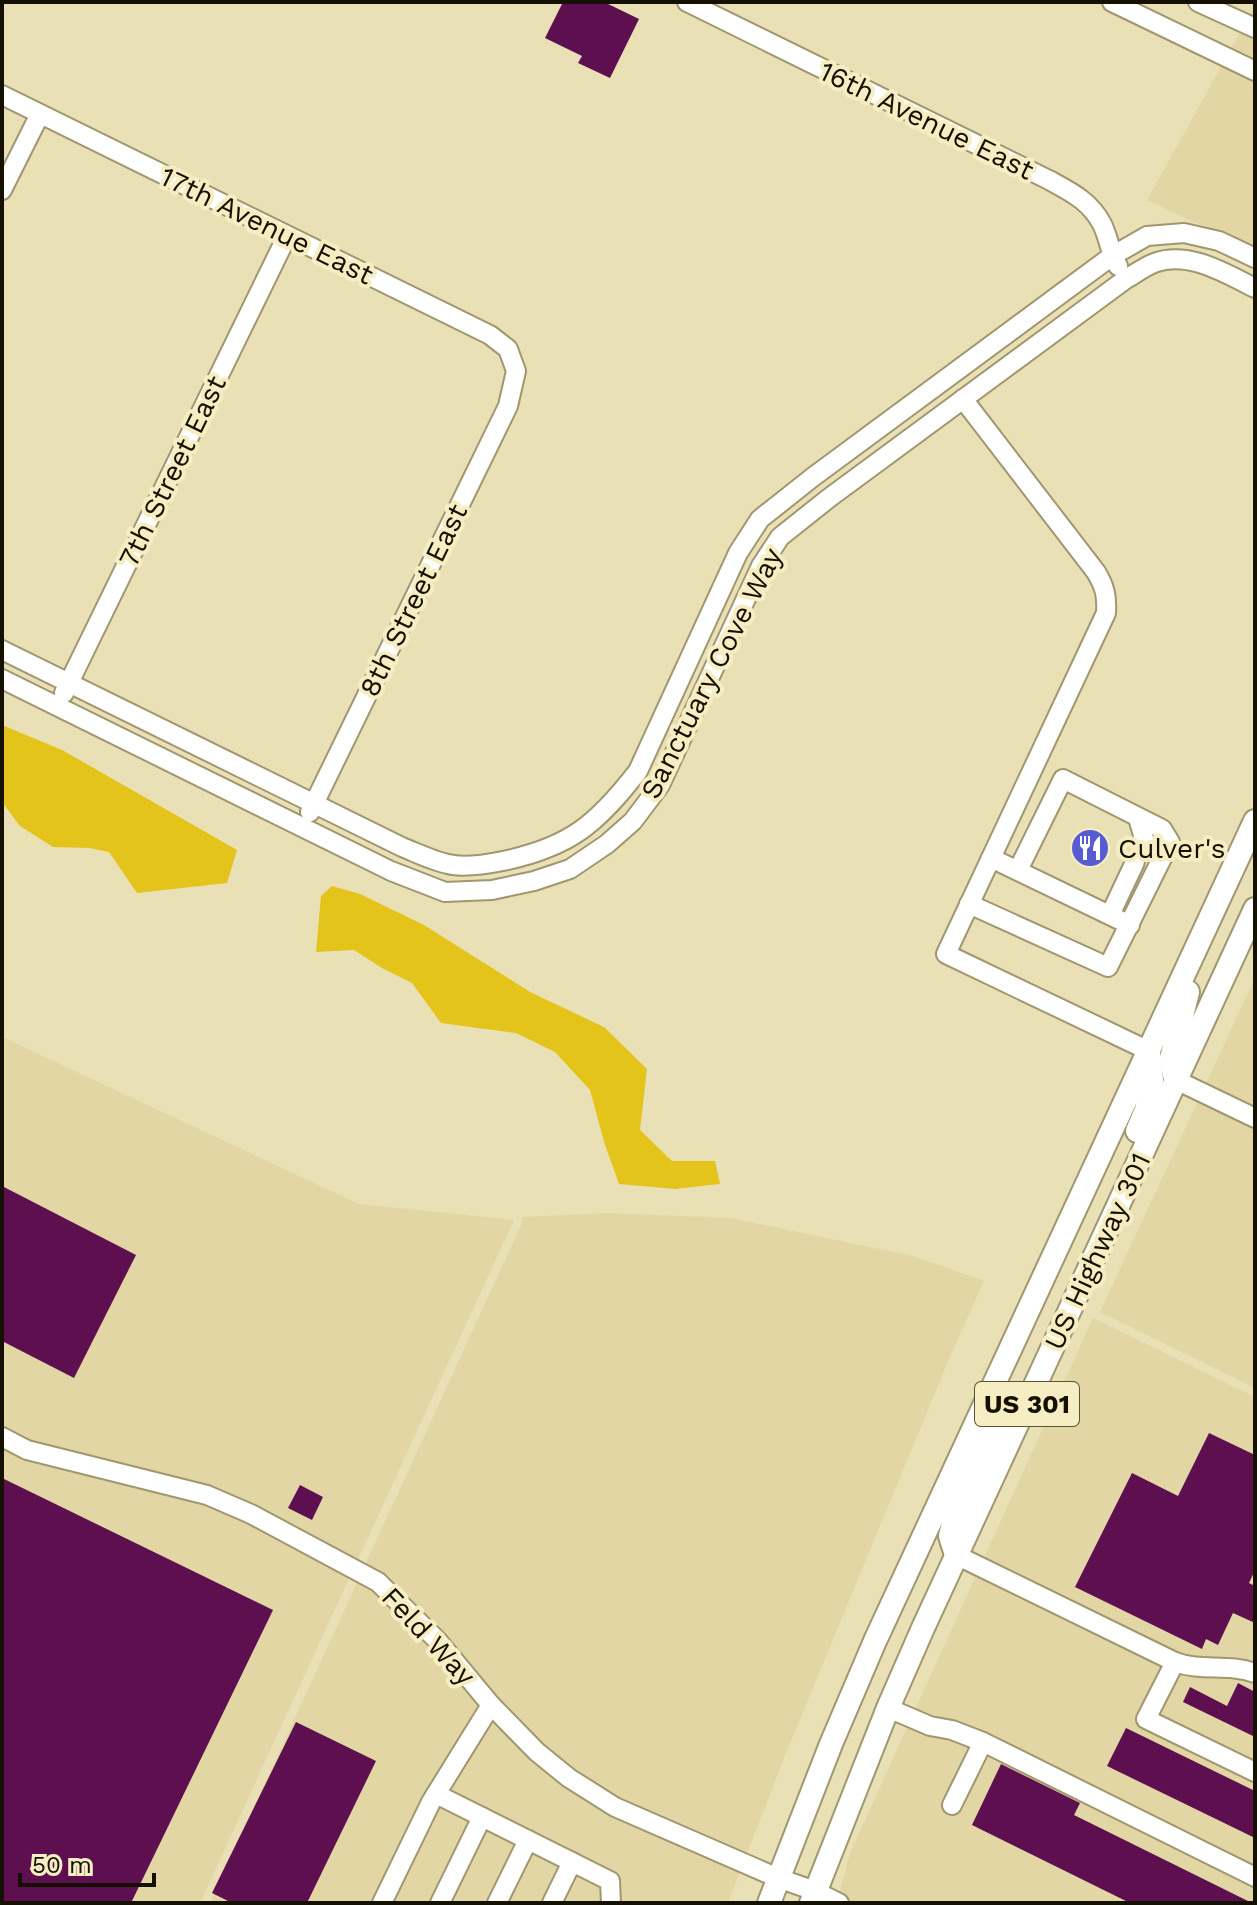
<svg xmlns="http://www.w3.org/2000/svg" width="1257" height="1905" viewBox="0 0 1257 1905" font-family="'Work Sans',sans-serif">
  <rect width="100%" height="100%" fill="#eae0b6"/>
  <g fill="#e1d6a4">
    <polygon points="1255,5 1255,61 1231,49"/>
    <polygon points="1222,65 1255,81 1255,248 1223,232 1206,228 1147,200"/>
    <polygon points="1255,978 1255,1108 1206,1084"/>
    <polygon points="2,1037 359,1204 514,1220 200,1903 2,1903"/>
    <polygon points="1198,1101 1255,1128 1255,1388 1100,1312"/>
    <polygon points="608,1213 731,1218 913,1256 984,1281 949,1359 784,1758 728,1903 210,1903 522,1223 522,1217"/>
    <polygon points="1093,1318 1255,1397 1255,1903 837,1903 850,1853"/>
  </g>
  <g fill="#e4c31a">
    <polygon points="2,725 62,750 237,850 227,883 137,893 109,852 89,848 53,847 20,826 2,802"/>
    <polygon points="332,886 360,894 424,925 530,992 604,1027 647,1069 640,1130 672,1161 715,1161 720,1184 675,1189 619,1184 605,1145 590,1090 555,1052 516,1033 441,1023 412,983 382,968 354,950 316,952 321,896"/>
  </g>
  <g fill="#5e0f50">
    <polygon points="563,2 604,2 639,19 610,78 578,63 582,56 545,38"/>
    <polygon points="2,1186 136,1255 74,1378 2,1341"/>
    <polygon points="1209,1433 1255,1455 1255,1570 1249,1583 1255,1586 1255,1623 1233,1613 1218,1645 1206,1639 1202,1649 1075,1587 1132,1473 1178,1496"/>
    <polygon points="2,1478 273,1610 131,1903 2,1903"/>
    <polygon points="300,1485 323,1497 312,1520 288,1508"/>
    <polygon points="1238,1683 1255,1692 1255,1737 1183,1702 1190,1687 1227,1706"/>
    <polygon points="296,1722 376,1761 307,1903 232,1903 212,1893"/>
    <polygon points="1126,1728 1255,1791 1255,1838 1107,1766"/>
    <polygon points="1001,1764 1080,1803 1074,1815 1252,1903 1130,1903 972,1825"/>
  </g>
  <g fill="none" stroke-linecap="round" stroke-linejoin="round">
    <g stroke="#a09770" stroke-width="22">
      <g id="minor">
        <path d="M 687,2 L 1049,180 C 1071,192 1090,201 1102,224 C 1109,238 1110,253 1118,266"/>
        <polyline points="1112,2 1255,71"/>
        <polyline points="1198,2 1255,28"/>
        <polyline points="2,95 490,335 508,349 516,371 508,406 310,812"/>
        <polyline points="2,190 40,114"/>
        <path d="M 963,399 L 1096,572 C 1105,587 1107,596 1106,613 L 946,954 L 1149,1051"/>
        <path d="M 2,650 L 402,847 C 417,853 433,861 448,864 C 463,868 488,864 503,861 C 570,847 597,824 638,771 L 738,553 L 760,519 L 813,477 L 1112,256 L 1147,236 L 1184,233 L 1219,241 L 1255,258"/>
        <path d="M 2,679 L 391,871 L 445,892 L 492,890 L 534,881 L 570,869 L 607,844 L 633,821 L 660,785 L 761,566 L 780,537 L 829,498 L 1126,279 C 1135,274 1144,267 1154,263 C 1188,250 1225,273 1255,288"/>
        <polyline points="64,693 287,236"/>
        <polyline points="1138,818 1145,842 1143,845"/>
        <polyline points="991,858 1130,925"/>
        <polyline points="969,904 1108,967 1170,842 1162,829 1063,779 1018,870"/>
        <polyline points="1110,915 1135,862"/>
        <polyline points="1176,1080 1255,1118"/>
        <polyline points="2,1437 27,1450 207,1495 251,1514 378,1582 437,1640 491,1705 537,1752 569,1778 615,1807 778,1878 815,1891 839,1903"/>
        <polyline points="956,1555 1175,1662 1146,1719 1255,1772"/>
        <path d="M 1175,1662 C 1201,1672 1228,1663 1255,1673"/>
        <polyline points="888,1708 930,1726 952,1730 983,1742 1255,1877"/>
        <polyline points="436,1794 610,1881 611,1903"/>
        <polyline points="952,1805 983,1742"/>
        <polyline points="382,1903 431,1802 491,1705"/>
        <polyline points="440,1903 482,1817"/>
        <polyline points="497,1903 528,1840"/>
        <polyline points="552,1903 572,1862"/>
      </g>
    </g>
    <g stroke="#a09770" stroke-width="26">
      <g id="major">
        <polyline points="1174,1075 1171,1059 1188,992"/>
        <polyline points="1137,1131 1146,1110 1152,1080 1149,1052"/>
        <polyline points="956,1555 950,1536 954,1519 990,1438 1002,1393"/>
        <polyline points="769,1903 831,1744 875,1641 1255,821"/>
        <polyline points="811,1903 888,1708 923,1628 1255,909"/>
      </g>
    </g>
    <use href="#minor" stroke="#fff" stroke-width="18"/>
    <use href="#major" stroke="#fff" stroke-width="22"/>
  </g>
  <defs>
    <g id="restaurant-disc" transform="scale(2)"><circle r="9.5" fill="#575cd3" stroke="#f7edc3"/><path d="M-5-6h1v4h1v-4h1v4h1v-4h1v5L-1.5 .5V6h-2V.5L-5-1ZM5-6V6H3V1.5H1.5Q1.5-4 5-6Z" fill="#fff"/></g>
  </defs>
  <g fill-rule="evenodd">
    <use href="#restaurant-disc" x="1090" y="848"/>
  </g>
  <g text-anchor="middle" stroke-width="8" stroke-linejoin="round" paint-order="stroke">
    <rect fill="#f7edc3" stroke="#58533d" stroke-width="2" x="975" y="1382" width="104" height="44" rx="6"/>
    <g font-size="26" font-weight="bold" fill="#141103">
      <text x="1027" y="1413">US 301</text>
    </g>
    <g font-size="28" fill="#141103" stroke="#f7edc3">
      <text transform="translate(927 120) rotate(26)" y="10">16th Avenue East</text>
      <text transform="translate(267 225) rotate(26)" y="10">17th Avenue East</text>
      <text transform="translate(172 471) rotate(-64)" y="10">7th Street East</text>
      <text transform="translate(413 600) rotate(-64)" y="10">8th Street East</text>
      <text transform="translate(711 673) rotate(-63)" y="10">Sanctuary Cove Way</text>
      <text transform="translate(1097 1251) rotate(-65)" y="10">US Highway 301</text>
      <text transform="translate(429 1636) rotate(47)" y="10">Feld Way</text>
    </g>
    <g font-size="28" fill="#141103" stroke="#f7edc3" text-anchor="start">
      <text x="1118" y="858">Culver's</text>
    </g>
  </g>
  <rect width="1257" height="1905" fill="none" stroke="#141103" stroke-width="8"/>
  <path d="M20 1873v12h134v-12" fill="none" stroke="#141103" stroke-width="4"/>
  <text x="32" y="1873" font-size="24" fill="#141103" stroke="#f7edc3" stroke-width="6" paint-order="stroke">50 m</text>
</svg>
